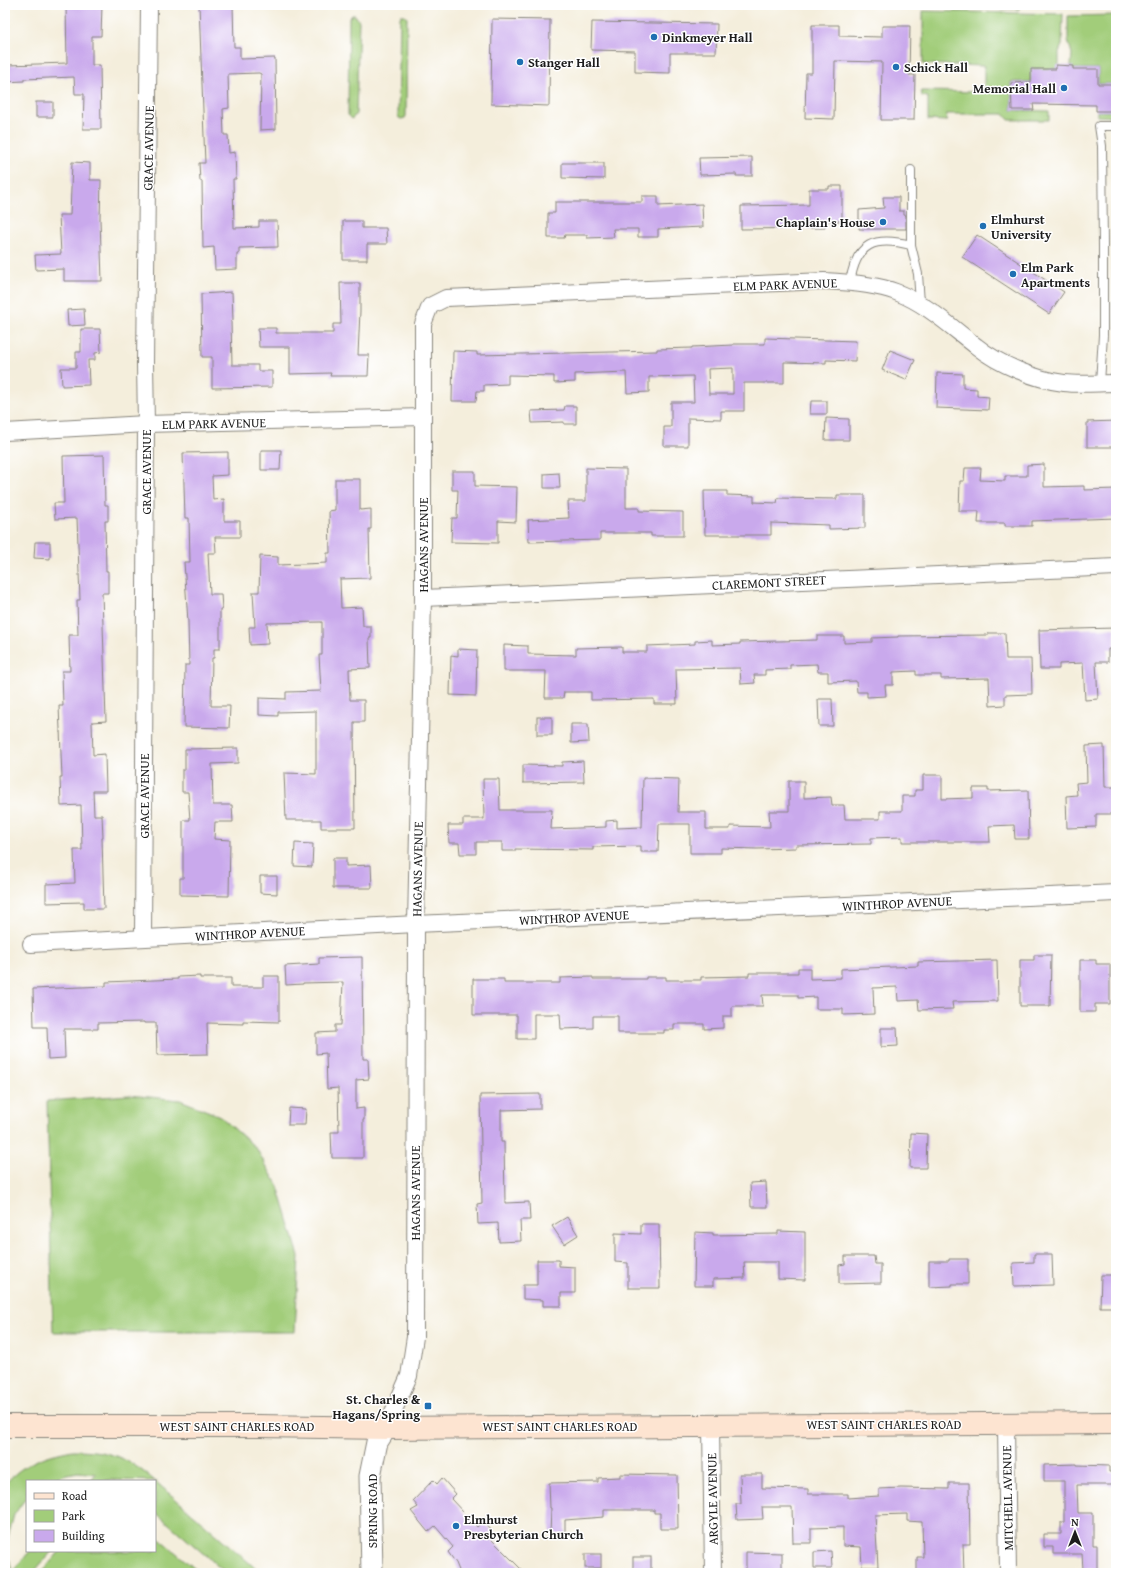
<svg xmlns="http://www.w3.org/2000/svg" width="1121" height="1578" viewBox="0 0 1121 1578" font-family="'Gentium Book Plus',serif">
  <rect width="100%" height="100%" fill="#fff"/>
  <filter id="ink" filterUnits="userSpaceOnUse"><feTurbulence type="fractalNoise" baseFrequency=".025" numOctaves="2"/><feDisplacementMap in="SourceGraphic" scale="8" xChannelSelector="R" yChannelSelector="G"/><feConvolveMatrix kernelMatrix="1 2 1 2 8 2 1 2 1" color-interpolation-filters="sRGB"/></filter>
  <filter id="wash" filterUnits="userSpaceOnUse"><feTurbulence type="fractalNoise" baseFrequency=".012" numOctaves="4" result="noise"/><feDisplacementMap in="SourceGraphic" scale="16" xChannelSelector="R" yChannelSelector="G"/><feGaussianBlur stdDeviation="0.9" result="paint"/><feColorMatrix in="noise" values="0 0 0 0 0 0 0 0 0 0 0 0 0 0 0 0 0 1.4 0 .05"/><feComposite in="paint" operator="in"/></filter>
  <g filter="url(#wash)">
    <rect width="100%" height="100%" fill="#f4eedc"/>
    <g fill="#a2cd7a" stroke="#5f744b">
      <polygon points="969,5 1021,5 1021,6 1019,9 972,8"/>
      <polygon points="923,11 1063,14 1062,45 1059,52 1059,65 1057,66 1056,69 1032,69 1031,82 1011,82 1012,110 1049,111 1049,120 1009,120 1004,114 947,114 946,121 928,120 928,97 922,96 921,91 984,92 984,66 923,64"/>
      <polygon points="352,15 355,15 359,21 356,114 352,119 348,115 349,18"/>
      <polygon points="401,15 405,15 407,18 406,116 405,118 401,119 398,117 398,113 400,18"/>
      <polygon points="1116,15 1116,84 1098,84 1098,69 1074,69 1071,66 1072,54 1068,40 1068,16"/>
      <polygon points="1097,111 1116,111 1116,117 1097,116"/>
      <polygon points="129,1095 180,1100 220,1116 256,1148 278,1186 299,1256 295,1332 53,1332 47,1101"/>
      <path d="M 73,1450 C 109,1450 127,1457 155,1481 L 112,1480 L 90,1481 L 96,1474 L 78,1472 L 67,1474 L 48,1481 L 27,1481 L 27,1496 L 14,1515 L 8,1537 L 7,1548 L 12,1572 L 30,1551 L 52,1551 L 33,1573 L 5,1573 L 5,1484 C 23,1463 45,1455 73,1450 Z"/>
      <polygon points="155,1481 261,1573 226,1573 155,1512"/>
      <polygon points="155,1535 200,1573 41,1573 60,1551 155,1551"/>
    </g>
    <g id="blocks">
      <g fill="#c9a9ec" fill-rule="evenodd">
        <polygon points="66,5 102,5 101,36 92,36 92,65 100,65 101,129 83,129 84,94 75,94 74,77 24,79 24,81 5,82 5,68 8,67 8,65 67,63"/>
        <polygon points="199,5 233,5 234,47 240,47 240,59 275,58 276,129 260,130 261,74 259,73 228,74 229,108 223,109 224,135 228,135 229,153 235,152 236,179 233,179 234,228 259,227 259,221 277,221 278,247 239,248 239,254 237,254 237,269 215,270 214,247 203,248 202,181 200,181 199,163 205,163"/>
        <polygon points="492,19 550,20 549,106 491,104"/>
        <polygon points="592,22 717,24 716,53 670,53 670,73 635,72 635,51 591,50"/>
        <polygon points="812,25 839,25 839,36 882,37 882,26 910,26 909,75 915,75 914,120 881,120 882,62 835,61 834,119 805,118 806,73 812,73"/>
        <polygon points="1056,65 1073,66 1073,69 1098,69 1098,84 1116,84 1116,111 1096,111 1096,105 1033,104 1034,110 1012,110 1011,83 1031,82 1031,69 1056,69"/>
        <rect x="36" y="102" width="17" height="15"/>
        <polygon points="752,157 752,176 736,176 736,174 700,175 699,158"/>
        <polygon points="72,162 90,163 90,180 101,180 100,219 102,281 64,281 64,269 36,270 35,255 61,254 59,215 70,215"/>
        <polygon points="562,163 604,163 604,179 562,178"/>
        <polygon points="829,186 842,186 842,221 825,221 825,228 741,229 741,206 809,205 809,189 829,189"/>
        <polygon points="642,196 658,196 658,206 702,204 703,227 658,229 658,237 638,237 638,229 613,229 614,237 587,238 587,235 565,235 564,238 548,238 548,213 555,213 555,202 642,202"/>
        <polygon points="883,197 899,197 899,211 904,211 904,215 906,215 906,229 859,229 859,210 884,208"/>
        <polygon points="343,221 362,221 362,228 386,228 387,244 367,244 367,260 343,260"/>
        <polygon points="977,235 1064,292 1049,314 962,257"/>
        <polygon points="340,283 360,283 360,311 358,355 369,355 368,376 330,376 331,373 290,374 290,347 259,347 258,328 276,328 276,333 333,333 333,324 341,324"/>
        <polygon points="232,292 233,320 231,321 232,365 258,365 258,371 272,371 272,387 212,388 212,357 202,357 201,294"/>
        <polygon points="84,309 85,325 68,326 67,310"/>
        <polygon points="81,329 100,329 101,352 95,353 95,360 88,360 89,385 62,386 61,368 76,368 76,352 81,352"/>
        <path d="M 765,338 L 856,341 L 855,361 L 826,360 L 826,363 L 784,362 L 784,383 L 744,383 L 744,411 L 721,411 L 721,419 L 688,418 L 688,446 L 664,446 L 664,427 L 671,427 L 671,402 L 694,402 L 693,376 L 649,377 L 649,392 L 627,393 L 626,372 L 575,374 L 575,382 L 554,383 L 554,376 L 508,375 L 508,384 L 484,385 L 484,391 L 477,391 L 476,401 L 452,401 L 453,351 L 477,352 L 477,355 L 657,351 L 657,349 L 692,348 L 692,347 L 733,345 L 733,344 L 765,344 ZM 733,368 L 733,394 L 709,394 L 708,369 Z"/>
        <polygon points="890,350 915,360 906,380 882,370"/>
        <polygon points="937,373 963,374 963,388 977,389 977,396 989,397 988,410 936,408"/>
        <polygon points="811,401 827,401 827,414 810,414"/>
        <polygon points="565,406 576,406 576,424 564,424 564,422 532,423 531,411 564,410"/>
        <polygon points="826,418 849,419 849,440 825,440"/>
        <polygon points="1116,421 1116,447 1087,447 1087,422"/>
        <polygon points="261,450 281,450 280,470 261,470"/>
        <polygon points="228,452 228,475 212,476 213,500 224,499 224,521 240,521 240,537 215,537 216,553 208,553 210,594 221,594 222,609 220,609 220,649 214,649 214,658 212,658 211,706 230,706 229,728 184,727 185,665 189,665 188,622 184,562 190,562 189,518 185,518 183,453"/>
        <polygon points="104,455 105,505 108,505 108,521 105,521 106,571 108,571 108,593 102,593 106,721 92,722 93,755 105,754 106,791 93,791 94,815 102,815 103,838 102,838 104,909 84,909 84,902 46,903 46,884 75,883 74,850 82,850 81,805 61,806 60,777 62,777 59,706 63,706 62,671 70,671 69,635 78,635 77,600 80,600 77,518 55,519 54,503 64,503 63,456"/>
        <polygon points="1044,464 1044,487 1084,486 1084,490 1116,489 1116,518 1032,521 1032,526 1005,526 1005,523 978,523 979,511 959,511 960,481 964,481 965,468 981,468 980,480 1005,481 1005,476 1027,476 1027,465"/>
        <polygon points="586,468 626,469 626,508 639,508 639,511 683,512 683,536 651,536 651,533 600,533 600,540 529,542 528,520 569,518 568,501 586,501"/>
        <polygon points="452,471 475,471 475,486 517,487 516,522 498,521 498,543 451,542 452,518 457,518 458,490 452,490"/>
        <polygon points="559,473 560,488 544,488 544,474"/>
        <polygon points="335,479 360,479 360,510 371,509 371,529 369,529 370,578 340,579 341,608 362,607 363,626 371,626 371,638 369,638 370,668 349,669 350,700 364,700 364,722 354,722 355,828 321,828 321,820 286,820 284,773 316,774 316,711 278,712 278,716 259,715 259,698 286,699 286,692 321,691 319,655 322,655 322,622 267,623 268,644 250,645 249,627 255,627 253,592 259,592 260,556 278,557 278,565 327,563 327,553 330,553 329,511 335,510"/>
        <polygon points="704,491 727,491 727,495 754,496 754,502 777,503 778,498 837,499 837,495 865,495 865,528 829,529 829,525 771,523 771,535 705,535"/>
        <polygon points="35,542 50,542 50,559 34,558"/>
        <polygon points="1115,628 1115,649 1108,649 1108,662 1096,662 1098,699 1085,700 1083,663 1059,664 1059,669 1040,669 1039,630"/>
        <polygon points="988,633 1005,633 1006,659 1031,659 1032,694 1005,695 1005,705 990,706 989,678 941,679 941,675 916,675 916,671 893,672 893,685 885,685 886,696 867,697 867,692 857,692 856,681 828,682 828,672 818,672 817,664 790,665 790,669 765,670 765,675 754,675 755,683 741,684 740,668 676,669 677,704 654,704 654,699 591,700 591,692 564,692 563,698 545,698 546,671 504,671 504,645 528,646 528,654 576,655 576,648 622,647 622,652 647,652 647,646 695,644 695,641 712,640 712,645 740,644 740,642 817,640 817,636 844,636 844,643 872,642 872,638 898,637 898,636 988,635"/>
        <polygon points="458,649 477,650 476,696 450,695 451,655 458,656"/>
        <polygon points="818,699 832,699 833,726 819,726"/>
        <rect x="537" y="717" width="15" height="18"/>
        <polygon points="571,724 588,724 589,742 571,743"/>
        <polygon points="1104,745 1105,787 1116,787 1116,814 1096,814 1096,827 1067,828 1066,796 1077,795 1076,783 1087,782 1086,746"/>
        <polygon points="238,748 238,763 212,764 213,805 232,805 233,822 215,822 214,839 230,840 229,896 180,895 180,878 183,878 183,820 190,820 188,792 182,792 182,770 185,770 185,749"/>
        <polygon points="583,761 584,782 523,783 523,765 562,766 562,762"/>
        <polygon points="923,775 942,775 942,799 973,798 973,788 988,788 988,791 1028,790 1029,839 1015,839 1014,825 989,826 990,842 902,842 902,837 871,838 871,844 796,845 796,848 757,849 721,848 721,853 690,853 690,824 659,824 658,852 641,852 641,846 593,847 593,850 515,849 515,851 502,851 502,842 476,842 476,854 460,854 459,843 449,843 448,825 463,825 463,819 484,819 483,779 499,779 500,810 552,810 551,829 606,827 606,821 617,820 617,828 642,827 643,778 679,779 678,812 706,812 706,829 730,829 730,826 770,827 769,811 789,811 789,781 804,781 804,798 831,797 832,805 844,805 845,819 880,819 880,811 902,811 902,796 915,796 915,790 923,790"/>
        <polygon points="295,843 313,844 312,867 294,866"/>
        <polygon points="333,858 346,858 346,866 371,865 372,888 333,888"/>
        <polygon points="260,876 277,876 277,894 260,893"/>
        <polygon points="1034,955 1051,955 1050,1006 1020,1006 1020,960 1034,960"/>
        <polygon points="362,957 363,1059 368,1059 369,1079 356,1080 356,1109 364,1108 364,1120 363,1120 363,1158 332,1158 331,1132 339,1132 338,1088 327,1089 326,1053 316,1054 316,1033 335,1032 335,1025 341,1025 343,982 303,983 303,984 286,985 285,966 319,964 319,958"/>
        <polygon points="997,960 998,1001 952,1002 953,1009 919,1010 918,1000 898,1001 897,987 873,988 874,1014 843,1015 843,1009 816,1009 816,997 798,998 798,995 762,995 763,1006 732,1006 732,1016 723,1016 723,1028 704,1029 704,1024 674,1024 674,1030 664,1030 664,1033 618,1033 618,1016 593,1016 593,1028 561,1029 560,1014 534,1014 534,1039 517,1039 517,1015 473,1015 473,979 504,979 504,983 560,983 560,978 593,977 593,979 646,979 646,977 666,977 666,980 701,980 701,977 749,976 749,973 798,973 798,968 810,968 810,979 841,978 841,969 918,966 918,962"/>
        <polygon points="1080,960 1096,960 1096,964 1110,964 1110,1004 1095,1004 1095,1012 1080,1012"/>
        <polygon points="200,976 200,978 231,978 231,987 263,987 263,976 279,976 279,1022 243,1021 243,1024 207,1023 208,1054 157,1055 156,1023 144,1023 144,1022 98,1023 98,1029 64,1029 65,1058 48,1059 47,1027 34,1027 33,989 106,986 106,982 178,979 178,977"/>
        <polygon points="881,1028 897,1028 898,1046 881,1047"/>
        <polygon points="540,1094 540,1109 501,1110 501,1142 504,1142 505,1203 529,1202 530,1220 520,1220 521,1241 499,1242 498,1223 478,1224 477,1204 482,1203 480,1095"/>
        <polygon points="289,1108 306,1109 305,1125 288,1125"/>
        <polygon points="911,1133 927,1134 926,1168 910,1168"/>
        <polygon points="766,1182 767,1207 751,1207 750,1183"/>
        <polygon points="567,1217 578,1235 564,1244 552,1226"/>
        <polygon points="641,1224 659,1224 660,1288 628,1288 628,1263 615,1262 615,1233 641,1234"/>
        <polygon points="778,1231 805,1232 805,1280 778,1279 778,1262 744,1262 745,1278 713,1279 713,1286 694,1286 695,1232 713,1233 713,1235 778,1234"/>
        <polygon points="1034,1254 1052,1254 1053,1285 1014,1286 1013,1263 1034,1262"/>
        <polygon points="845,1256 874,1256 875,1264 881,1264 881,1283 839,1284 839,1265 845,1264"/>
        <polygon points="949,1259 968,1259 968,1284 952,1284 952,1286 929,1287 929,1261 949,1261"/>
        <polygon points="537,1260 559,1260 559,1266 575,1267 575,1293 561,1293 561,1306 543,1306 543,1300 523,1299 523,1285 537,1285"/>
        <polygon points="1101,1275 1116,1275 1116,1307 1100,1307"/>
        <polygon points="1077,1464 1077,1465 1109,1466 1109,1472 1116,1472 1116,1485 1077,1485 1078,1513 1093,1513 1093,1545 1097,1545 1097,1569 1083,1569 1082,1554 1053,1554 1053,1547 1044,1547 1044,1534 1061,1534 1061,1522 1064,1522 1064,1481 1044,1481 1044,1465"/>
        <polygon points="620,1474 677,1475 678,1529 660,1529 660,1513 654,1513 654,1510 604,1510 604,1517 565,1520 565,1535 550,1534 551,1508 550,1508 549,1483 598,1482 598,1478 620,1477"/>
        <polygon points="740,1474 762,1474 762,1488 808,1489 808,1494 848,1494 848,1498 879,1496 879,1489 901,1488 949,1489 949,1483 969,1483 970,1544 963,1544 964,1573 917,1573 917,1557 923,1557 922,1522 907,1521 907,1514 875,1515 878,1567 862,1567 861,1547 843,1546 843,1527 811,1528 811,1543 793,1543 792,1507 762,1507 763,1519 737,1520 736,1504 741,1504"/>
        <polygon points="442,1478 456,1494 451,1499 477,1527 483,1521 492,1531 488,1536 525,1573 460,1573 456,1563 448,1552 453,1547 435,1526 428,1532 411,1511 418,1507 413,1501 433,1480 437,1484"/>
        <polygon points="831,1551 832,1568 814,1568 814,1552"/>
        <polygon points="746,1552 782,1553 782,1573 746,1573"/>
        <rect x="585" y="1554" width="16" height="14"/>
        <rect x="633" y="1557" width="18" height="16"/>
      </g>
    </g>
  </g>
  <g filter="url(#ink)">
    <use href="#blocks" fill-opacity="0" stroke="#88857c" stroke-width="1"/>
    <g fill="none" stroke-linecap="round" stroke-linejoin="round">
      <g stroke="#88857c" stroke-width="10">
        <g id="service">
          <polyline points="911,170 911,245 918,274 920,303"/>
          <path d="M 850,283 C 856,242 875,236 911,245"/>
          <polyline points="1100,383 1103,335 1103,246 1102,146 1099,126 1116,126"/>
        </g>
      </g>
      <g stroke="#88857c" stroke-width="18">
        <g id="minor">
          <polyline points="5,432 146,424 423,417"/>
          <polyline points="423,598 1116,567"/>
          <polyline points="143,938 146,424 145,363 149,5"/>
          <polyline points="31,944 416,924 1116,893"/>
          <polyline points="1006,1424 1008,1573"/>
          <polyline points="711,1425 713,1573"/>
          <path d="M 386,1428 L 409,1376 L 415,1337 L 416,924 L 423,598 L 423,324 L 430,306 L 446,298 L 824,281 C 845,282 876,284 896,292 C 927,304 950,326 976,346 C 998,364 1036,380 1064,383 C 1081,385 1099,383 1116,383"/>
        </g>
      </g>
      <g stroke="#88857c" stroke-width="23">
        <polyline id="tertiary" points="372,1573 370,1476 377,1442 386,1428"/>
      </g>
      <g stroke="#88857c" stroke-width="24">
        <polyline id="secondary" points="5,1426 259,1426 386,1428 1116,1423"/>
      </g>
      <use href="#service" stroke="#fff" stroke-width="8"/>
      <use href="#minor" stroke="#fff" stroke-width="16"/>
      <use href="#tertiary" stroke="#fff" stroke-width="21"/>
      <use href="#secondary" stroke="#fde4d1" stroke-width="22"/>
    </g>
  </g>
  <g fill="#1f6fb2" stroke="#fff" stroke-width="1.5">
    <circle cx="654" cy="37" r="4"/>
    <circle cx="520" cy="62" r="4"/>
    <circle cx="896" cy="67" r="4"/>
    <circle cx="1064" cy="88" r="4"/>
    <circle cx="883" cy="222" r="4"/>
    <circle cx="983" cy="226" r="4"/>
    <circle cx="1013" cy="274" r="4"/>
    <rect x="424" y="1402" width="8" height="8" rx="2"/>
    <circle cx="456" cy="1526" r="4"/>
  </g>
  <g text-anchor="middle" stroke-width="3" stroke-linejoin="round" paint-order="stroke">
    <g font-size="13" font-weight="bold" fill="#1c1c1c" stroke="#fff" text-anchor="start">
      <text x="662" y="42">Dinkmeyer Hall</text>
      <text x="528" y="67">Stanger Hall</text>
      <text x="904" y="72">Schick Hall</text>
      <text x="1056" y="93" text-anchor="end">Memorial Hall</text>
      <text x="991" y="224">Elmhurst<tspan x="991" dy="15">University</tspan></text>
      <text x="875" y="227" text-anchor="end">Chaplain's House</text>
      <text x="1021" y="272">Elm Park<tspan x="1021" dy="15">Apartments</tspan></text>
      <text x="420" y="1404" text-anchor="end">St. Charles &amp;<tspan x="420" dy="15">Hagans/Spring</tspan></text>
      <text x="464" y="1524">Elmhurst<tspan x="464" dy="15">Presbyterian Church</tspan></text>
    </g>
    <g font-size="13" fill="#1c1c1c" stroke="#fff">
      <text transform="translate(148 148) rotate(-89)" y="5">GRACE AVENUE</text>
      <text transform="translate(785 284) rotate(-2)" y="5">ELM PARK AVENUE</text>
      <text transform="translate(214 423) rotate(-1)" y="5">ELM PARK AVENUE</text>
      <text transform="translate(146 472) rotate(-90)" y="5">GRACE AVENUE</text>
      <text transform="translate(423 545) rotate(-90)" y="5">HAGANS AVENUE</text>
      <text transform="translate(769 582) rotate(-3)" y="5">CLAREMONT STREET</text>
      <text transform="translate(144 796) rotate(-90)" y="5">GRACE AVENUE</text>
      <text transform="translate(417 869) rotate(-89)" y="5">HAGANS AVENUE</text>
      <text transform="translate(897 903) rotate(-3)" y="5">WINTHROP AVENUE</text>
      <text transform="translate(574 917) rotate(-3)" y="5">WINTHROP AVENUE</text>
      <text transform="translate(250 933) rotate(-3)" y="5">WINTHROP AVENUE</text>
      <text transform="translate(415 1193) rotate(-90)" y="5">HAGANS AVENUE</text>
      <text x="884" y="1429">WEST SAINT CHARLES ROAD</text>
      <text x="237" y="1431">WEST SAINT CHARLES ROAD</text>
      <text x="560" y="1431">WEST SAINT CHARLES ROAD</text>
      <text transform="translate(1007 1498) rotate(-91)" y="5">MITCHELL AVENUE</text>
      <text transform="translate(712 1499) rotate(-91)" y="5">ARGYLE AVENUE</text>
      <text transform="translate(372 1511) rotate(-90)" y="5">SPRING ROAD</text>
    </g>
  </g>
  <rect width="1121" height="1578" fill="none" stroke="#fff" stroke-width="20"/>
  <rect x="26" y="1480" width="130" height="72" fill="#ffffff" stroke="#a4a4a4"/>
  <rect x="34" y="1493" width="20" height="6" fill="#fde4d1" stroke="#a4a4a4"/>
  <text x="62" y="1500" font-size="12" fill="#1c1c1c">Road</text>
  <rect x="34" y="1510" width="20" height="12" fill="#a2cd7a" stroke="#a4a4a4"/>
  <text x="62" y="1520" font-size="12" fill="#1c1c1c">Park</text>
  <rect x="34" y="1530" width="20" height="12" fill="#c9a9ec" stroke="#a4a4a4"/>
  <text x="62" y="1540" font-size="12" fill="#1c1c1c">Building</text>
  <g transform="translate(1075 1532)" stroke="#ffffff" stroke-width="3" paint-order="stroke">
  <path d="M0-3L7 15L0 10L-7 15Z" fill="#1c1c1c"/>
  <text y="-6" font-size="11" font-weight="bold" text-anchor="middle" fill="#1c1c1c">N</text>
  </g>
</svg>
